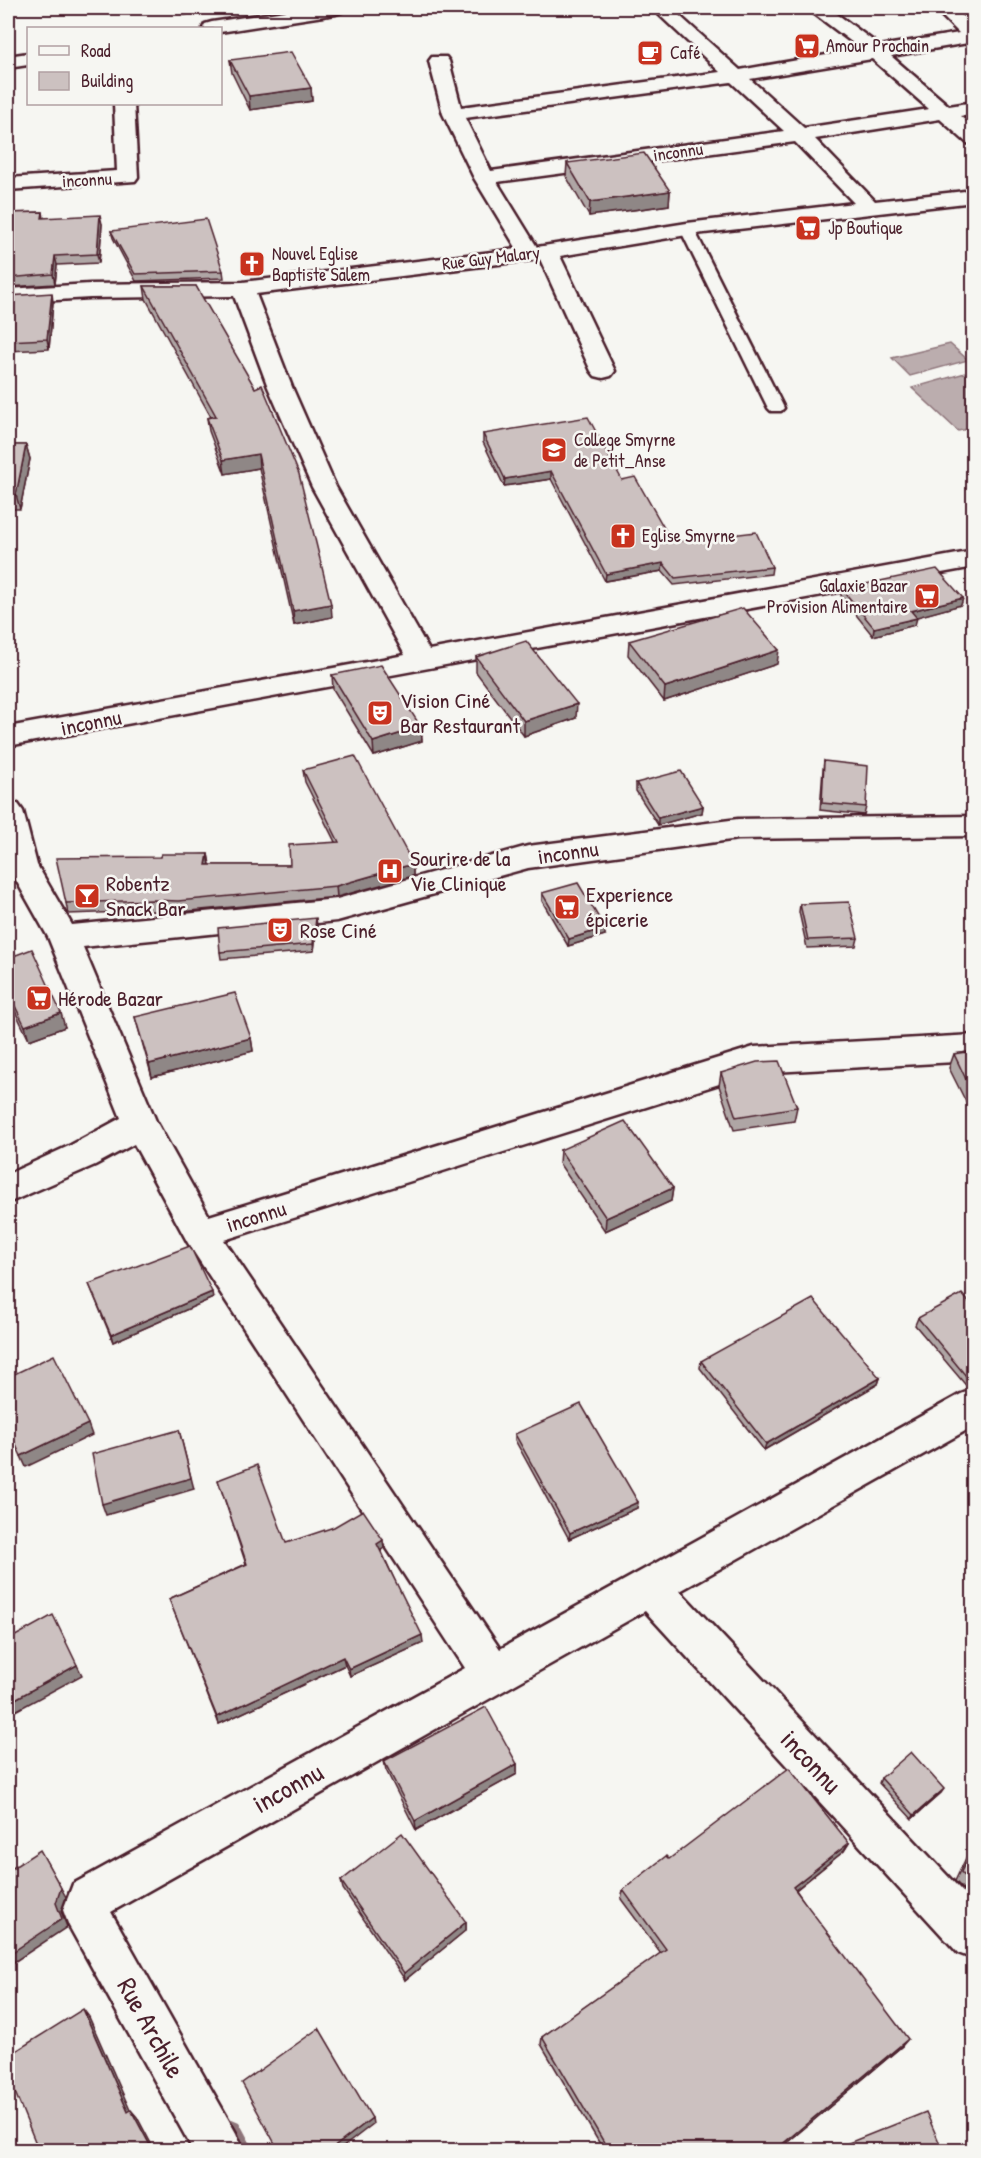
<svg xmlns="http://www.w3.org/2000/svg" width="981" height="2158" viewBox="0 0 981 2158" font-family="'Patrick Hand',sans-serif">
  <rect width="100%" height="100%" fill="#f6f6f2"/>
  <filter id="ink" filterUnits="userSpaceOnUse"><feTurbulence type="fractalNoise" baseFrequency=".0167" numOctaves="2"/><feDisplacementMap in="SourceGraphic" scale="12" xChannelSelector="R" yChannelSelector="G"/><feConvolveMatrix kernelMatrix="1 2 1 2 8 2 1 2 1" color-interpolation-filters="sRGB"/></filter>
  <g filter="url(#ink)">
    <g fill="#bbadae" stroke="#8e747a" stroke-width="1.5">
      <polygon points="950,344 968,360 910,376 892,358"/>
      <polygon points="972,371 973,428 958,431 912,388"/>
    </g>
    <g fill="none" stroke-linecap="round" stroke-linejoin="round">
      <polygon fill="#8e747a" fill-rule="evenodd" points="232,2119 239,2122 254,2150 233,2150 222,2129 225,2122"/>
      <g stroke="#4a1f2b" stroke-width="5">
        <polygon id="service" points="687,225 694,229 784,408 781,411 771,411 768,408 680,229"/>
      </g>
      <g stroke="#4a1f2b" stroke-width="5">
        <g id="minor">
          <polygon points="305,8 345,8 342,12 336,14 220,32 220,28 203,28 205,24 212,22"/>
          <path d="M 652,8 L 671,8 L 740,70 L 861,49 L 812,12 L 809,8 L 829,8 L 880,46 L 959,33 L 934,8 L 953,8 L 974,26 L 974,42 L 891,56 L 949,106 L 974,102 L 974,114 L 960,116 L 974,128 L 974,145 L 967,143 L 940,119 L 815,139 L 875,201 L 974,190 L 974,202 L 687,235 L 560,256 L 615,371 L 611,376 L 603,378 L 595,376 L 591,371 L 540,259 L 256,294 L 292,387 L 336,487 L 429,650 L 974,551 L 974,567 L 8,746 L 8,727 L 405,655 L 312,487 L 268,387 L 234,296 L 90,298 L 8,303 L 8,289 L 90,284 L 243,282 L 517,249 L 474,178 L 443,114 L 429,61 L 432,57 L 446,57 L 449,61 L 461,107 L 720,72 ZM 872,59 L 929,109 L 804,128 L 750,79 ZM 731,82 L 784,131 L 491,171 L 465,118 ZM 795,142 L 854,203 L 687,223 L 537,247 L 497,182 Z"/>
          <polygon points="28,53 28,65 8,68 8,56"/>
          <polygon points="114,104 134,104 138,177 135,181 8,190 8,178 117,171"/>
          <polygon points="8,801 18,804 23,811 37,865 72,925 337,899 528,846 738,819 974,816 974,836 738,839 528,868 337,921 83,947 156,1121 209,1216 754,1047 974,1035 974,1061 754,1073 224,1240 500,1649 961,1394 974,1389 974,1426 680,1591 974,1904 974,1959 958,1953 645,1611 111,1912 236,2133 243,2150 193,2150 69,1926 63,1910 73,1884 465,1668 188,1243 134,1144 95,1165 8,1203 8,1174 71,1145 121,1118 48,937 8,866"/>
        </g>
      </g>
      <use href="#service" fill="#f6f6f2" fill-rule="evenodd"/>
      <use href="#minor" fill="#f6f6f2" fill-rule="evenodd"/>
    </g>
    <g fill="#afa6a5" stroke="#4a1f2b" stroke-width="1.5">
      <polygon points="179,8 222,8 184,15"/>
      <polygon points="230,60 311,88 312,101 250,110 232,73"/>
      <polygon points="567,163 670,191 669,205 589,216 566,176"/>
      <polygon points="43,212 44,218 102,224 99,263 57,265 55,284 8,287 8,213"/>
      <polygon points="111,231 223,271 224,278 136,281 113,238"/>
      <polygon points="144,286 196,286 332,617 294,625 259,468 225,474 209,431 207,418 211,417 146,299"/>
      <polygon points="8,296 53,302 49,349 8,351"/>
      <polygon points="483,434 622,480 672,542 772,567 771,574 674,585 662,571 605,581 551,479 504,486 483,442"/>
      <polygon points="8,445 26,445 30,459 20,509 8,509"/>
      <polygon points="842,589 963,598 961,605 916,617 915,625 873,636 841,596"/>
      <polygon points="629,641 777,664 664,701 628,655"/>
      <polygon points="476,657 576,718 524,736 476,672"/>
      <polygon points="332,675 421,727 422,741 374,756 333,689"/>
      <polygon points="824,761 866,807 864,815 820,810 823,769"/>
      <polygon points="303,770 413,864 413,876 337,897 180,912 155,911 68,914 66,903 160,857 208,854 210,865 290,865 335,842 305,782"/>
      <polygon points="636,783 703,806 702,813 658,825 636,791"/>
      <polygon points="542,893 605,935 568,946 542,901"/>
      <polygon points="800,904 858,938 856,946 807,948 799,912"/>
      <polygon points="317,925 314,951 221,959 220,952"/>
      <polygon points="8,958 65,1027 29,1040 8,997"/>
      <polygon points="135,1017 251,1038 253,1051 152,1077"/>
      <polygon points="974,1051 974,1118 949,1068 954,1054"/>
      <polygon points="721,1073 797,1107 794,1121 734,1130 719,1086"/>
      <polygon points="560,1150 673,1188 671,1201 605,1231 559,1163"/>
      <polygon points="89,1284 213,1298 113,1342"/>
      <polygon points="974,1308 974,1388 969,1389 915,1325 918,1318"/>
      <polygon points="701,1361 880,1378 878,1384 764,1450 700,1368"/>
      <polygon points="515,1434 638,1502 637,1508 569,1539 515,1440"/>
      <polygon points="218,1480 286,1543 384,1548 381,1550 423,1643 350,1676 345,1665 219,1724 169,1599 246,1564"/>
      <polygon points="384,1761 517,1764 517,1774 416,1830 386,1770"/>
      <polygon points="881,1778 941,1793 912,1819 879,1783"/>
      <polygon points="974,1841 974,1900 955,1881"/>
      <polygon points="849,1843 844,1851 796,1890 902,2046 777,2151 604,2151 541,2044 542,2037 661,1953 621,1899 623,1890 669,1859"/>
      <polygon points="341,1881 466,1922 466,1930 405,1980 343,1889"/>
    </g>
    <g fill="#8f8786" stroke="#4a1f2b" stroke-width="1.5">
      <polygon points="183,8 222,8 184,15"/>
      <polygon points="311,88 312,101 250,110 249,96"/>
      <polygon points="670,191 669,205 589,216 590,202"/>
      <polygon points="100,215 102,224 99,263 97,254"/>
      <polygon points="55,256 57,265 55,284 53,274"/>
      <polygon points="52,293 53,302 49,349 47,339"/>
      <polygon points="26,445 30,459 20,509 16,495"/>
      <polygon points="258,454 259,468 225,474 223,460"/>
      <polygon points="551,471 551,479 504,486 505,479"/>
      <polygon points="663,563 662,571 605,581 606,574"/>
      <polygon points="963,598 961,605 910,619 911,611"/>
      <polygon points="331,604 332,617 294,625 293,611"/>
      <polygon points="917,618 915,625 873,636 874,628"/>
      <polygon points="779,650 777,664 664,701 665,687"/>
      <polygon points="577,704 576,718 524,736 524,721"/>
      <polygon points="421,727 422,741 374,756 373,742"/>
      <polygon points="703,806 702,813 658,825 658,818"/>
      <polygon points="208,854 210,865 206,865"/>
      <polygon points="413,864 413,876 337,897 336,886"/>
      <polygon points="316,918 317,925 314,951 313,944"/>
      <polygon points="605,928 605,935 568,946 569,939"/>
      <polygon points="61,1013 65,1027 29,1040 25,1026"/>
      <polygon points="251,1038 253,1051 152,1077 149,1064"/>
      <polygon points="673,1188 671,1201 605,1231 606,1218"/>
      <polygon points="212,1292 213,1298 113,1342 111,1335"/>
      <polygon points="880,1378 878,1384 764,1450 766,1444"/>
      <polygon points="971,1382 974,1382 974,1388 969,1389"/>
      <polygon points="88,1424 92,1435 26,1467 21,1456"/>
      <polygon points="179,1430 194,1489 106,1515 102,1504"/>
      <polygon points="638,1502 637,1508 569,1539 570,1533"/>
      <polygon points="383,1540 384,1548 378,1552 377,1544"/>
      <polygon points="422,1635 423,1643 350,1676 349,1669"/>
      <polygon points="343,1657 345,1665 219,1724 217,1717"/>
      <polygon points="77,1665 82,1675 8,1715 8,1703"/>
      <polygon points="517,1764 517,1774 416,1830 415,1821"/>
      <polygon points="944,1789 941,1793 912,1819 914,1815"/>
      <polygon points="849,1843 844,1851 789,1895 793,1887"/>
      <polygon points="40,1850 66,1897 61,1911 67,1927 8,1966 8,1955 56,1903"/>
      <polygon points="466,1922 466,1930 405,1980 404,1973"/>
      <polygon points="83,2009 89,2017 134,2119 128,2112"/>
      <polygon points="908,2039 902,2046 777,2151 774,2151"/>
      <polygon points="131,2110 137,2117 155,2151 153,2151"/>
      <polygon points="372,2118 373,2124 338,2151 329,2151"/>
    </g>
    <g fill="#ccc1c0" stroke="#4a1f2b" stroke-width="1.5">
      <polygon points="291,52 311,88 249,96 230,60"/>
      <polygon points="644,153 670,191 590,202 567,163"/>
      <polygon points="43,212 42,218 100,215 97,254 55,256 53,274 8,278 8,213"/>
      <polygon points="206,219 223,271 135,274 111,231"/>
      <polygon points="144,286 196,286 255,388 262,385 299,474 331,604 293,611 258,454 223,460 207,418 216,416"/>
      <polygon points="52,293 47,339 8,341 8,296"/>
      <polygon points="588,417 622,480 635,477 672,542 756,532 772,567 675,578 663,563 606,574 551,471 505,479 483,434"/>
      <polygon points="8,445 26,445 16,495 8,495"/>
      <polygon points="937,569 963,598 911,611 917,618 874,628 842,589"/>
      <polygon points="743,608 779,650 665,687 629,641"/>
      <polygon points="526,641 577,704 524,721 476,657"/>
      <polygon points="381,665 421,727 373,742 332,675"/>
      <polygon points="355,756 413,864 336,886 178,901 153,900 66,903 56,858 160,857 161,854 208,854 206,865 290,865 289,845 339,842 303,770"/>
      <polygon points="824,761 868,766 866,807 822,803"/>
      <polygon points="681,771 703,806 658,818 636,783"/>
      <polygon points="578,883 605,928 569,939 542,893"/>
      <polygon points="849,902 858,938 808,940 800,904"/>
      <polygon points="316,918 313,944 220,952 218,928"/>
      <polygon points="32,949 61,1013 25,1026 8,992 8,958"/>
      <polygon points="235,993 251,1038 149,1064 135,1017"/>
      <polygon points="974,1051 974,1096 954,1054"/>
      <polygon points="779,1061 797,1107 736,1117 721,1073 757,1062"/>
      <polygon points="625,1121 673,1188 606,1218 560,1150"/>
      <polygon points="190,1246 212,1292 111,1335 89,1284"/>
      <polygon points="962,1294 974,1308 974,1382 971,1382 918,1318"/>
      <polygon points="813,1299 880,1378 766,1444 701,1361"/>
      <polygon points="54,1355 88,1424 21,1456 8,1428 8,1377"/>
      <polygon points="581,1404 638,1502 570,1533 515,1434"/>
      <polygon points="179,1430 191,1478 102,1504 92,1454"/>
      <polygon points="257,1465 286,1543 334,1527 363,1510 383,1540 377,1544 422,1635 349,1669 343,1657 217,1717 169,1599 247,1564 218,1480"/>
      <polygon points="53,1615 77,1665 8,1703 8,1640"/>
      <polygon points="486,1707 517,1764 415,1821 384,1761"/>
      <polygon points="911,1752 944,1789 914,1815 881,1778"/>
      <polygon points="789,1768 849,1843 793,1887 908,2039 774,2151 609,2151 542,2037 666,1949 623,1890 666,1856 669,1859"/>
      <polygon points="402,1833 466,1922 404,1973 341,1881"/>
      <polygon points="974,1845 974,1886 961,1872"/>
      <polygon points="40,1850 61,1888 56,1903 62,1919 8,1955 8,1871"/>
      <polygon points="83,2009 128,2112 131,2110 153,2151 39,2151 8,2075 8,2056"/>
      <polygon points="319,2028 372,2118 329,2151 279,2151 242,2083"/>
      <polygon points="926,2112 943,2151 831,2151 831,2150"/>
    </g>
  </g>
  <defs>
    <g id="supermarket-square" transform="scale(1.35)"><rect x="-9" y="-9" width="18" height="18" rx="4" fill="#c8321e" stroke="#f6f6f2"/><path d="M-6-5.5h2.5l.6 2H6L4.5 2H-2.5L-4.4-4H-6ZM-1.5 3.2a1.3 1.3 0 1 0 .1 0ZM3 3.2a1.3 1.3 0 1 0 .1 0Z" fill="#fff"/></g>
    <g id="cafe-square" transform="scale(1.35)"><rect x="-9" y="-9" width="18" height="18" rx="4" fill="#c8321e" stroke="#f6f6f2"/><path d="M-5.5-4.5H6V0H3Q3 3.5 0 3.5H-2.5Q-5.5 3.5-5.5 0ZM3-3.2v2h1.7v-2ZM-6 4.5H4V6H-6Z" fill="#fff"/></g>
    <g id="church-square" transform="scale(1.35)"><rect x="-9" y="-9" width="18" height="18" rx="4" fill="#c8321e" stroke="#f6f6f2"/><path d="M-1.2-6h2.4v3.5h3.3v2.4h-3.3V6h-2.4V-.1h-3.3v-2.4h3.3Z" fill="#fff"/></g>
    <g id="school-square" transform="scale(1.35)"><rect x="-9" y="-9" width="18" height="18" rx="4" fill="#c8321e" stroke="#f6f6f2"/><path d="M0-5L7-2L0 1L-7-2ZM-4 1L0 2.5L4 1V4Q0 6-4 4Z" fill="#fff"/></g>
    <g id="theatre-square" transform="scale(1.35)"><rect x="-9" y="-9" width="18" height="18" rx="4" fill="#c8321e" stroke="#f6f6f2"/><path d="M-5-5.5Q0-4 5-5.5V0Q5 5 0 6Q-5 5-5 0ZM-3.3-2.5H-1v1.5H-3.3ZM1-2.5H3.3v1.5H1ZM-2.8 1Q0 5.5 2.8 1Z" fill="#fff"/></g>
    <g id="hospital-square" transform="scale(1.35)"><rect x="-9" y="-9" width="18" height="18" rx="4" fill="#c8321e" stroke="#f6f6f2"/><path d="M-5-5h3v3.5h4V-5h3V5h-3V1.5h-4V5h-3Z" fill="#fff"/></g>
    <g id="bar-square" transform="scale(1.35)"><rect x="-9" y="-9" width="18" height="18" rx="4" fill="#c8321e" stroke="#f6f6f2"/><path d="M-6-5H6L.8 .8V4.5H3.5V6h-7V4.5H-.8V.8Z" fill="#fff"/></g>
  </defs>
  <g fill-rule="evenodd">
    <use href="#supermarket-square" x="807" y="46"/>
    <use href="#cafe-square" x="650" y="53"/>
    <use href="#supermarket-square" x="808" y="228"/>
    <use href="#church-square" x="252" y="264"/>
    <use href="#school-square" x="554" y="450"/>
    <use href="#church-square" x="623" y="536"/>
    <use href="#supermarket-square" x="927" y="596"/>
    <use href="#theatre-square" x="380" y="713"/>
    <use href="#hospital-square" x="390" y="871"/>
    <use href="#bar-square" x="87" y="896"/>
    <use href="#supermarket-square" x="567" y="907"/>
    <use href="#theatre-square" x="280" y="930"/>
    <use href="#supermarket-square" x="39" y="998"/>
  </g>
  <g text-anchor="middle" stroke-width="5" stroke-linejoin="round" paint-order="stroke">
    <g font-size="18" fill="#4a1f2b" stroke="#f6f6f2" text-anchor="start">
      <text x="826" y="52">Amour Prochain</text>
      <text x="670" y="59">Café</text>
      <text x="828" y="234">Jp Boutique</text>
      <text x="272" y="260">Nouvel Eglise<tspan x="272" dy="21">Baptiste Salem</tspan></text>
      <text x="574" y="446">College Smyrne<tspan x="574" dy="21">de Petit_Anse</tspan></text>
      <text x="642" y="542">Eglise Smyrne</text>
      <text x="908" y="592" text-anchor="end">Galaxie Bazar<tspan x="908" dy="21">Provision Alimentaire</tspan></text>
    </g>
    <g font-size="18" fill="#4a1f2b" stroke="#f6f6f2">
      <text transform="translate(678 152) rotate(-8)" y="6">inconnu</text>
      <text transform="translate(87 180) rotate(-3)" y="6">inconnu</text>
      <text transform="translate(491 258) rotate(-7)" y="6">Rue Guy Malary</text>
    </g>
    <g font-size="22" fill="#4a1f2b" stroke="#f6f6f2" text-anchor="start">
      <text x="400" y="708">Vision Ciné<tspan x="400" dy="25">Bar Restaurant</tspan></text>
      <text x="410" y="866">Sourire de la<tspan x="410" dy="25">Vie Clinique</tspan></text>
      <text x="106" y="891">Robentz<tspan x="106" dy="25">Snack Bar</tspan></text>
      <text x="586" y="902">Experience<tspan x="586" dy="25">épicerie</tspan></text>
      <text x="300" y="938">Rose Ciné</text>
      <text x="58" y="1006">Hérode Bazar</text>
    </g>
    <g font-size="22" fill="#4a1f2b" stroke="#f6f6f2">
      <text transform="translate(91 722) rotate(-11)" y="8">inconnu</text>
      <text transform="translate(568 852) rotate(-8)" y="8">inconnu</text>
      <text transform="translate(256 1216) rotate(-17)" y="8">inconnu</text>
    </g>
    <g font-size="27" fill="#4a1f2b" stroke="#f6f6f2">
      <text transform="translate(811 1762) rotate(47)" y="9">inconnu</text>
      <text transform="translate(288 1788) rotate(-29)" y="9">inconnu</text>
      <text transform="translate(151 2028) rotate(61)" y="9">Rue Archile</text>
    </g>
  </g>
  <rect width="981" height="2158" fill="none" stroke="#f6f6f2" stroke-width="30"/>
  <rect x="15" y="15" width="951" height="2128" fill="none" stroke="#4a1f2b" stroke-width="2" filter="url(#ink)"/>
  <rect x="27" y="27" width="195" height="78" fill="#f6f6f2" stroke="#b1a0a2" stroke-width="1.5"/>
  <rect x="39" y="46" width="30" height="9" fill="#f6f6f2" stroke="#b1a0a2" stroke-width="1.5"/>
  <text x="81" y="57" font-size="18" fill="#4a1f2b">Road</text>
  <rect x="39" y="72" width="30" height="18" fill="#ccc1c0" stroke="#b1a0a2" stroke-width="1.5"/>
  <text x="81" y="87" font-size="18" fill="#4a1f2b">Building</text>
</svg>
